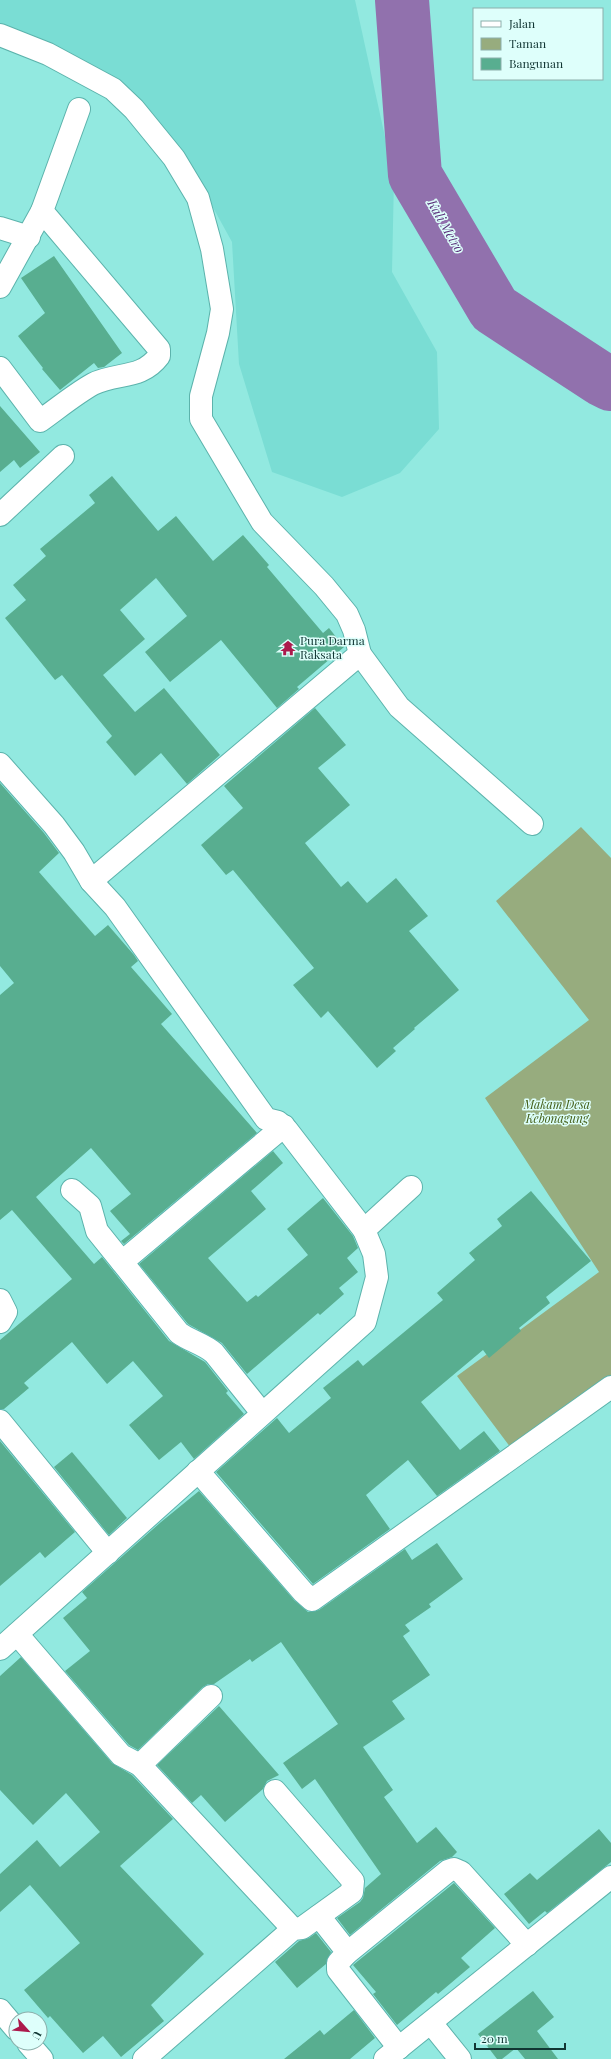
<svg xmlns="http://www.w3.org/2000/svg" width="611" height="2059" viewBox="0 0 611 2059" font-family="'Playfair Display',serif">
  <rect width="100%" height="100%" fill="#92e9e0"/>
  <polygon fill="#7addd4" points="0,0 355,0 394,178 392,272 437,352 439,429 400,473 342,497 272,472 239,364 232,242 210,202 172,142 122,81 40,41 0,27"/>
  <polygon fill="#97ac7e" points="581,827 611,858 611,1382 514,1452 457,1376 599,1272 485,1098 589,1020 496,901"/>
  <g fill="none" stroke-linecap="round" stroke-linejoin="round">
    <polyline stroke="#9171ad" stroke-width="54" points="402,0 415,175 494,309 601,379 611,384"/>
  </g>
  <g fill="#58ae90">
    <polygon points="54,256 122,353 104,367 98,368 94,363 60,390 42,369 43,368 18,336 45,313 21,278"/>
    <polygon points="0,406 40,452 20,468 14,460 0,472"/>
    <polygon points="112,476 158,531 176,516 213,561 243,535 269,565 267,567 323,633 329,628 344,647 297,687 299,689 277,708 221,640 170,682 145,652 187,616 156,578 120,610 145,639 103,675 135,712 164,688 220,755 187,784 161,753 135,776 106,742 112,736 62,675 55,680 5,618 26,600 13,585 46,556 40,549 95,503 89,495"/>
    <polygon points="315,708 346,745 318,768 350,805 305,843 341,887 348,881 367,903 396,878 428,916 409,931 459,990 414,1028 415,1029 393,1048 396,1051 377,1068 328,1011 321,1018 293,985 314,968 233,870 226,875 201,845 243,808 224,786"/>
    <polygon points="0,783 44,833 59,853 39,872 95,936 108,925 134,955 138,961 131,967 172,1014 161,1024 257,1133 124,1244 121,1241 130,1234 110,1211 131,1194 91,1148 36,1197 94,1264 102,1257 169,1341 205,1362 228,1391 226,1393 244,1414 194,1459 181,1442 159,1460 129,1425 163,1396 133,1361 107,1384 72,1342 24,1383 29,1388 4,1409 0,1409 0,1340 72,1279 12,1210 0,1220 0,995 14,983 0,966"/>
    <polygon points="273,1151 283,1163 251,1191 266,1209 208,1258 247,1302 256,1295 258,1297 308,1255 287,1229 323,1198 353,1236 358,1248 347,1258 358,1272 339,1288 344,1294 320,1315 318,1313 247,1374 222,1343 188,1324 139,1264"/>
    <polygon points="531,1191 591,1261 546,1297 550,1303 519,1328 521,1331 489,1358 483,1350 421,1402 460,1450 484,1431 500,1451 437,1496 408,1460 366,1495 390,1529 313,1584 216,1472 277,1418 289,1433 331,1398 323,1388 358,1360 363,1366 443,1300 437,1293 475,1260 469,1253 502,1226 497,1219"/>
    <polygon points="0,1441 75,1532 45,1558 40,1552 0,1586"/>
    <polygon points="72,1452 127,1518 109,1535 54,1467"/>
    <polygon points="199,1491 294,1600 308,1612 319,1610 405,1549 412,1560 437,1543 463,1579 429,1604 431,1607 405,1625 410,1631 403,1636 430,1675 392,1701 405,1719 363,1747 393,1790 384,1797 417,1843 436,1827 457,1852 452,1857 440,1861 350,1935 337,1918 360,1902 363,1898 365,1888 381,1874 315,1779 302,1789 283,1763 338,1724 281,1642 252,1662 250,1659 214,1684 208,1684 203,1687 138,1750 129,1745 65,1671 90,1651 63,1618 87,1598 82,1592 161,1522"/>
    <polygon points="21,1657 112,1763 132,1775 173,1819 120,1866 204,1954 151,2005 164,2021 121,2057 103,2036 83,2053 50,2016 48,2018 24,1990 80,1943 30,1885 0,1912 0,1874 37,1840 60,1867 100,1832 66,1793 33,1825 0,1790 0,1676"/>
    <polygon points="219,1706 279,1775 267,1781 263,1789 225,1822 201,1795 192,1803 157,1765"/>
    <polygon points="599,1829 611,1843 611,1862 547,1913 545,1911 529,1924 504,1894 530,1873 537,1880"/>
    <polygon points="454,1883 495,1928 461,1958 470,1967 438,1994 436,1992 397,2025 373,1994 376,1992 353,1965"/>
    <polygon points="316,1933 331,1952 326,1964 297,1988 275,1962 299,1941 309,1938"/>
    <polygon points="533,1991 554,2017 537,2031 558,2059 525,2059 516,2048 502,2059 497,2059 478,2034"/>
    <polygon points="354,2010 375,2038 350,2059 284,2059 320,2030 324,2035"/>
  </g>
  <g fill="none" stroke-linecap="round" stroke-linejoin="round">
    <g stroke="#5cb3ac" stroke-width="24">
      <g id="street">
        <polyline points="0,35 48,54 113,89 134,109 174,158 198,198 212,249 222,309 218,333 201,396 201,419 262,522 324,586 347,614 354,630 360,654 91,881"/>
        <polyline points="0,228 29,237"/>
        <polyline points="0,287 42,211"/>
        <path d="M 0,368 L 40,421 C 57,409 75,394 93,384 C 117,372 141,380 159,356 L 159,349 L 42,211 L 79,109"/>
        <polyline points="0,515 63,456"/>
        <polyline points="360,654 399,707 532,824"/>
        <polyline points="0,764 54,825 74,852 91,881 115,907 266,1119 278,1122 287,1130 364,1230 374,1254 377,1277 365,1322 0,1649"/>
        <path d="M 72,1190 L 90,1206 L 97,1231 L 179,1333 C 190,1341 204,1344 214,1353 L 262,1413"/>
        <polyline points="364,1230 411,1187"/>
        <polyline points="122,1262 284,1126"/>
        <polyline points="0,1300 6,1312 0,1322"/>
        <polyline points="0,1421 108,1553"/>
        <polyline points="198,1471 303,1592 312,1600 611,1387"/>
        <polyline points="17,1634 121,1755 140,1765 293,1929"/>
        <polyline points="140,1765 211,1696"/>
        <polyline points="319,1916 345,1949 346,1954 338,1963 338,1970 399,2048"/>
        <polyline points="346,1954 448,1871 454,1869 461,1872 527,1945"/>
        <polyline points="0,2010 16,2029"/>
        <polyline points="431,2023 460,2059"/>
        <polyline points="28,2043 42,2059"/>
        <polyline points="144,2059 293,1929 302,1928 352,1892 353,1881 275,1791"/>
        <polyline points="385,2059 611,1877"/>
      </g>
    </g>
    <use href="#street" stroke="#fff" stroke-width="22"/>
  </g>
  <defs>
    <g id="temple-bare" transform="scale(1.2)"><path d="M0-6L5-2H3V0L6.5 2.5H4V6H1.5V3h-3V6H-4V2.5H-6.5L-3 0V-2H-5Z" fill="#ac1a4c" stroke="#defffb" stroke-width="2.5" paint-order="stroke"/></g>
  </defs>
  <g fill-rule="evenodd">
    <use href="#temple-bare" x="288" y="648"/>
  </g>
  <g text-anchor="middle" stroke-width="3" stroke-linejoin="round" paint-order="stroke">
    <g font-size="12" fill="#113633" stroke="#defffb" text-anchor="start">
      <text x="300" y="645">Pura Darma<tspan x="300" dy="14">Raksata</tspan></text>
    </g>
    <g font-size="12" font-style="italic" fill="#445f18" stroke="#defffb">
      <text x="557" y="1109">Makam Desa<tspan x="557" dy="14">Kebonagung</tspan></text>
    </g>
    <g font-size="13" font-style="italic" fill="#592e79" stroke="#defffb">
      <text transform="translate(446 226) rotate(60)" y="5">Kali Metro</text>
    </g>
  </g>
  <rect x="473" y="8" width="130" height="72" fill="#defffb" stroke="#8cafab"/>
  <rect x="481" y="21" width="20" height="6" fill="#ffffff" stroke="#8cafab"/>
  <text x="509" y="28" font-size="12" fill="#113633">Jalan</text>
  <rect x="481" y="38" width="20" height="12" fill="#97ac7e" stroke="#8cafab"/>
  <text x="509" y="48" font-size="12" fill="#113633">Taman</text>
  <rect x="481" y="58" width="20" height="12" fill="#58ae90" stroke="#8cafab"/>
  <text x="509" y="68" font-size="12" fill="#113633">Bangunan</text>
  <g transform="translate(28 2031) rotate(117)"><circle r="19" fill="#defffb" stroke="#8cafab"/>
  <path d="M0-3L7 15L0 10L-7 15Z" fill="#ac1a4c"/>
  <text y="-6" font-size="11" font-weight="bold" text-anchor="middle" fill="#113633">U</text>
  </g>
  <path d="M475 2043v6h90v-6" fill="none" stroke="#113633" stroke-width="2"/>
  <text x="481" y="2043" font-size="12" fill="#113633" stroke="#defffb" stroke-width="3" paint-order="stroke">20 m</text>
</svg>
